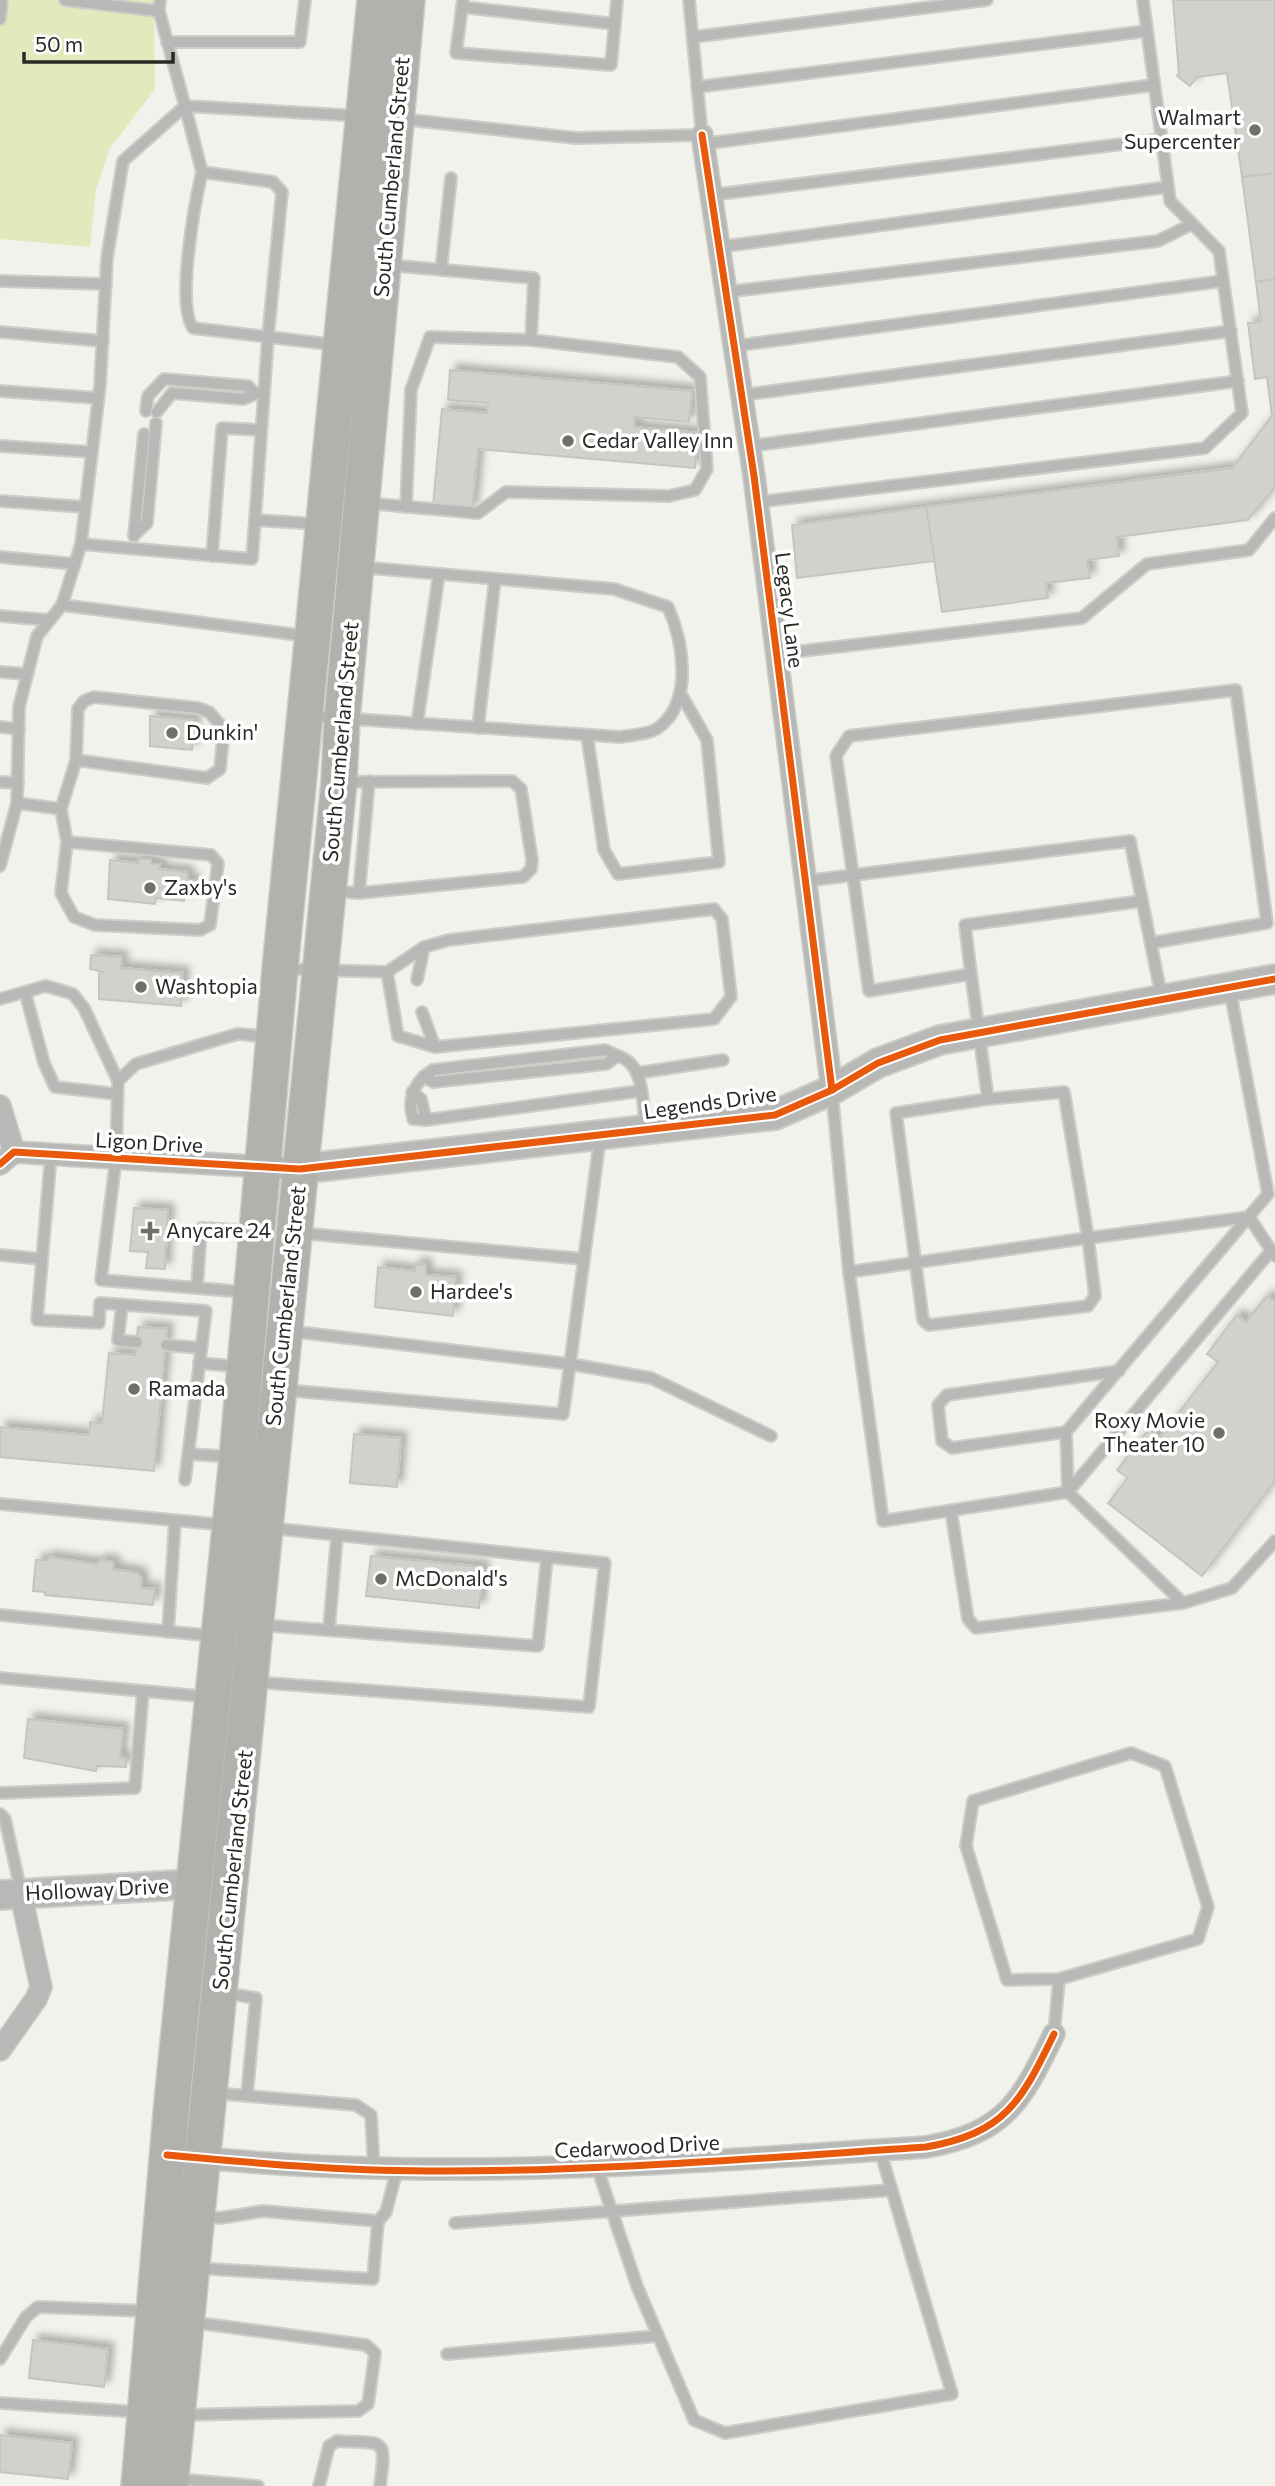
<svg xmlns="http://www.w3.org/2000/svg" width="1275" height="2486" viewBox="0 0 1275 2486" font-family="Commissioner,sans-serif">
  <defs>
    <filter id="shadow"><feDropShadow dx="6" dy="-6" stdDeviation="3.5" flood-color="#0004"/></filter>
  </defs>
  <rect width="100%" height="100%" fill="#f2f2ec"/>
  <polygon fill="#e3e9bc" points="0,0 154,0 155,89 109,150 96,190 90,247 0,239"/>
  <g fill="#d2d2cd" stroke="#c5c5c0" stroke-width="2" filter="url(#shadow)">
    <polygon points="1173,0 1275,0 1275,173 1242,177 1227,73 1197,77 1190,86 1177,76 1179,73"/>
    <polygon points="1275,173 1275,279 1256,282 1242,177"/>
    <polygon points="1275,279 1275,416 1272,416 1267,377 1255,379 1248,323 1261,322 1256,282"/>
    <polygon points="450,370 692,391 689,422 635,417 634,427 698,433 695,468 478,449 472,510 433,506 442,409 487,413 488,403 448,400"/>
    <polygon points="1272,416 1275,416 1275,487 1248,520 1117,537 1119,556 1087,560 1090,578 1046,583 1048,598 942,612 926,507 1232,468"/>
    <polygon points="926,507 935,561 797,578 792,525"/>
    <polygon points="150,716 194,720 192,750 150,746"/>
    <polygon points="138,859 151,859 151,864 160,864 159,869 187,872 188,880 194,880 192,896 184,895 184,901 156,898 155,904 108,899 110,860 138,863"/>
    <polygon points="91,955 122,957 121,968 183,973 181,1006 99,999 99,974 103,972 90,969"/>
    <polygon points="134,1208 168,1210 165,1269 146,1268 148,1252 130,1251"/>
    <polygon points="415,1264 426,1265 426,1275 456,1277 453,1316 375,1307 378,1267 415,1271"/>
    <polygon points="1267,1296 1275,1302 1275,1481 1202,1576 1108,1503 1128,1478 1117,1470 1149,1429 1160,1437 1218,1362 1207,1354 1237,1315 1246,1322"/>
    <polygon points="138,1327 167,1329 154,1471 0,1457 0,1427 89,1435 90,1422 102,1423 109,1353 135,1355"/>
    <polygon points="354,1434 401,1438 397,1487 350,1483"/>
    <polygon points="371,1556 483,1567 479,1608 366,1596"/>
    <polygon points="48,1557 97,1564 100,1560 114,1562 113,1569 138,1573 142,1579 141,1588 155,1589 153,1605 45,1595 45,1592 33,1591 36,1560 48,1560"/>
    <polygon points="28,1719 123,1729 120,1757 126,1758 126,1767 97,1766 96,1771 24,1758"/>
    <polygon points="33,2340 108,2349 104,2387 29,2378"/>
    <polygon points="0,2435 72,2443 68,2479 0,2472"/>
  </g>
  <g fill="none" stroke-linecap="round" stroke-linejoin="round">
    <g stroke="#cdcdc9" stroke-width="14">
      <g id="service">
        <polyline points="65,0 159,11"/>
        <polyline points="160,0 159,11 185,106 361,116"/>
        <polyline points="463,0 456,53 611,65 617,0"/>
        <polyline points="462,7 615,24"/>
        <polyline points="0,19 2,0"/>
        <polyline points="693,37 987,0"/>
        <polyline points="167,42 300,42 305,0"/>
        <polyline points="697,87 1147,31"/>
        <polyline points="401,119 576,138 702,135 689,0"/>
        <polyline points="703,144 1154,85"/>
        <path d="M 202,172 C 195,202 176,304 193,328 L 336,345"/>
        <polyline points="711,195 1162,139"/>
        <polyline points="719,247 1168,187"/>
        <polyline points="441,270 451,178"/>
        <polyline points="0,281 106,284"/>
        <polyline points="726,292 1158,241 1192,224"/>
        <polyline points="0,332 103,341"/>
        <polyline points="734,346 1223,281"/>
        <polyline points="0,391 98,398"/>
        <polyline points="742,395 1231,331"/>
        <polyline points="146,411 148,396 164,379 248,386 254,393"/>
        <polyline points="157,412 172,393 243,399 258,393"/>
        <polyline points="0,446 92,452"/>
        <polyline points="750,446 1238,381"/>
        <polyline points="0,501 85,507"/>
        <polyline points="758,502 1205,448 1242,413 1219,251 1170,201 1143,0"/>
        <polyline points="365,503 478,513 506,492 669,496 695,490 707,469 700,377 678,357 531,340 534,278 388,265"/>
        <polyline points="406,507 411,390 430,337 531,340"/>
        <polyline points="255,520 268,337 282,192 273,182 202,172 185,106 123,161 107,258 100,385 81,544 62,605 307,636"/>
        <polyline points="135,534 147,523 156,423"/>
        <polyline points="134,536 144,434"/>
        <polyline points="81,544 252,559 255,520 318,524"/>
        <polyline points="212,556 222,428 261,430"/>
        <polyline points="0,557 75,564"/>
        <polyline points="0,616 50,620"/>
        <polyline points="777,654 1082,618 1147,564 1249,550 1275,518"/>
        <polyline points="0,672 27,674"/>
        <path d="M 308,716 L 621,737 C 631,735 650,734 658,728 C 694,702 683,641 668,607 L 614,589 L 359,567"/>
        <polyline points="417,724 439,574"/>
        <polyline points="0,727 19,729"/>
        <polyline points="478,728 495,579"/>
        <polyline points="587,735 604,850 618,874 719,862 707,740 682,696"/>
        <polyline points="0,782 18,783"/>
        <polyline points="17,803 61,809 76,760 78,709 84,701 94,697 198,708 209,712 224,729 220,769 207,778 76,760"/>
        <polyline points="61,809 67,842 61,893 74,917 95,925 200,930 210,925 218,863 211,855 67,842"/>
        <polyline points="0,866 17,803 19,707 37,636 62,605"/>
        <polyline points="806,881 853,875 869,991 971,974 988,1099 1064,1092 1088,1238 849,1272"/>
        <polyline points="334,891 359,893 523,877 531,869 532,860 521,789 512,781 343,782"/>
        <polyline points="359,893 369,781"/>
        <polyline points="1151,943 1267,923 1236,690 849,736 836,756 853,875 1130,841 1162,999"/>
        <polyline points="285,969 387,972 424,947 449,940 714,909 722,919 731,997 714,1019 435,1047 398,1036 387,972"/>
        <polyline points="971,974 965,925 1142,901"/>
        <polyline points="417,980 424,947"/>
        <polyline points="25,992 44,1063 55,1087 117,1094"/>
        <polyline points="0,999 46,986 73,994 84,1008 118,1081 116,1158 101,1280 245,1292"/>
        <polyline points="422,1012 435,1047"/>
        <polyline points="637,1073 723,1060"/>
        <polyline points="424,1076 433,1082 606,1064 617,1056"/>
        <polyline points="118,1081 136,1064 220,1039 238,1034 271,1037"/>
        <path d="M 640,1091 L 426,1120 L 413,1119 C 407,1097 414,1082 433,1070 L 605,1050 C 613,1054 624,1057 630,1063 C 644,1076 643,1110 646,1128"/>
        <polyline points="412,1092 421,1099 426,1120"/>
        <polyline points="832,1093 849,1272 883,1521 1068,1492 1066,1432 1268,1194 1230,990"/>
        <polyline points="988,1099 896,1113 923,1320 929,1325 1088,1306 1095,1296 1088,1238 1249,1217 1275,1256"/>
        <polyline points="51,1154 37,1320 99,1323 100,1303 206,1311 185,1480"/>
        <polyline points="300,1233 584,1259"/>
        <polyline points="1270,1252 1068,1492 1183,1603 1232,1588 1275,1541"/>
        <polyline points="0,1255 42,1259"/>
        <polyline points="197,1288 201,1228 253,1231"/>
        <polyline points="122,1305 118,1340 137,1342"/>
        <polyline points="288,1331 570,1364 600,1138"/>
        <polyline points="166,1345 201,1348"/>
        <polyline points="199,1363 242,1367"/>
        <polyline points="284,1390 563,1414 570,1364 651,1378 771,1436"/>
        <polyline points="1066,1432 952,1448 942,1441 938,1405 947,1395 1119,1371"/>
        <polyline points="188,1454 234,1457"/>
        <polyline points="0,1504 226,1525"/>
        <polyline points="951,1511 968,1619 976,1628 1183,1603"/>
        <polyline points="0,1615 214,1636"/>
        <polyline points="260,1625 538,1646 547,1557"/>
        <polyline points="329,1629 337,1535"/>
        <polyline points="168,1632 175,1521"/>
        <polyline points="0,1678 210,1697"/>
        <polyline points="254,1682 589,1707 605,1563 270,1528"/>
        <polyline points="0,1793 135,1788 143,1691"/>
        <polyline points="0,1814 5,1819 21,1892"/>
        <polyline points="224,1993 256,1998 247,2095"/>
        <polyline points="1054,2034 1059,1979 1198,1939 1208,1907 1165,1766 1131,1753 973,1801 966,1846 1007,1980 1059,1979"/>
        <polyline points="213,2093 356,2105 371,2115 374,2170"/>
        <polyline points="597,2167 637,2286 694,2420 725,2433 952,2394 880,2150"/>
        <polyline points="378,2221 386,2212 397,2170"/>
        <polyline points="455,2223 892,2190"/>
        <polyline points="196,2268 373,2279 378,2221 263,2211 220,2218 200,2216"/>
        <polyline points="447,2354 658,2336"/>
        <polyline points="0,2359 26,2317 38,2307 148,2311"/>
        <polyline points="0,2403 140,2412"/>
        <polyline points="181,2415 358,2411 368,2404 375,2353 366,2345 190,2322"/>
        <polyline points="177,2479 258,2486"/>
        <path d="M 319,2486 L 329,2446 L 337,2441 C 384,2444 387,2435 380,2486"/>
      </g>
    </g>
    <g stroke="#cdcdc9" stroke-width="24">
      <g id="minor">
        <polyline points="702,135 754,476 832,1090"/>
        <polyline points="0,1106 14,1152"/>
        <polyline points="0,1164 14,1152 300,1169"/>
        <polyline points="0,2050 36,1999 41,1987 21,1895"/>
        <path d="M 194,2157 C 438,2182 682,2163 926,2147 C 1005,2133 1021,2102 1054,2034"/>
      </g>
    </g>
    <g stroke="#cdcdc9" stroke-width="32">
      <g id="tertiary">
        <polyline points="300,1169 775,1115 832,1090 878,1063 940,1040 1275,979"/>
        <polyline points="0,1895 195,1884"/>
      </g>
    </g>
    <g stroke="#cdcdc9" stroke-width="38">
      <g id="primary">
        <polyline points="139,2486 172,2102 237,1458 280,969 375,0"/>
        <polyline points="170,2486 339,782 342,719 407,0"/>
      </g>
    </g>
    <use href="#service" stroke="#b8b8b6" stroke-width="10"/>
    <use href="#minor" stroke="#b8b8b6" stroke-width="21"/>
    <use href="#tertiary" stroke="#b8b8b6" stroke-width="28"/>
    <use href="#primary" stroke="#b1b1ad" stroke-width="35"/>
    <g stroke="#fff" stroke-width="11">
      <g id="cycleway">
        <polyline points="702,135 754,476 832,1090"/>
        <polyline points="0,1164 14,1152 300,1169 775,1115 832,1090 878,1063 940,1040 1275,979"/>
        <path d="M 167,2155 C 254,2163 340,2171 427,2171 C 594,2172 760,2158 926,2147 C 1005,2133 1021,2102 1054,2034"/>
      </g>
    </g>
    <use href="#cycleway" stroke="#e8590c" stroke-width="7"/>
  </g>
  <g fill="#6f706b" stroke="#fff" stroke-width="2.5">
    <circle cx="1255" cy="130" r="7"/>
    <circle cx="568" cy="441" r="7"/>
    <circle cx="172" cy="733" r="7"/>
    <circle cx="150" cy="888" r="7"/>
    <circle cx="141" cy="987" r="7"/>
    <path d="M146.5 1220.5h7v7h7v7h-7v7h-7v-7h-7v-7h7z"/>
    <circle cx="416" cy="1292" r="7"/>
    <circle cx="134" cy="1389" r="7"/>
    <circle cx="1219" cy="1433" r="7"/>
    <circle cx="381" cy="1579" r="7"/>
  </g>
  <g text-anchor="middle" stroke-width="7" stroke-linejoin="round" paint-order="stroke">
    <g font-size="21" fill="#292a25" stroke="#fff" text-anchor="start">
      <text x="1241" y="125" text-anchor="end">Walmart<tspan x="1241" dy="24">Supercenter</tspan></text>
      <text x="582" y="448">Cedar Valley Inn</text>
      <text x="186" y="740">Dunkin'</text>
      <text x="164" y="895">Zaxby's</text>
      <text x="155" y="994">Washtopia</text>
      <text x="166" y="1238">Anycare 24</text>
      <text x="430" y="1299">Hardee's</text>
      <text x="148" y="1396">Ramada</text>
      <text x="1205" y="1428" text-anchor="end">Roxy Movie<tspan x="1205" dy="24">Theater 10</tspan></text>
      <text x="395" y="1586">McDonald's</text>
    </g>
    <g font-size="21" fill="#292a25" stroke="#fff">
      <text transform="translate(392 177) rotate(-85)" y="7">South Cumberland Street</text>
      <text transform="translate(789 610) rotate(83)" y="7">Legacy Lane</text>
      <text transform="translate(341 742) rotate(-85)" y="7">South Cumberland Street</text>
      <text transform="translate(710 1103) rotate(-8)" y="7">Legends Drive</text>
      <text transform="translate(149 1143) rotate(3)" y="7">Ligon Drive</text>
      <text transform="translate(286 1306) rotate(-84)" y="7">South Cumberland Street</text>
      <text transform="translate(233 1870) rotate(-84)" y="7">South Cumberland Street</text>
      <text transform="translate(97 1890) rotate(-3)" y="7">Holloway Drive</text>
      <text transform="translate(637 2147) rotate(-3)" y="7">Cedarwood Drive</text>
    </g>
  </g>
  <path d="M24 52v10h149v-10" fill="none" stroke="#292a25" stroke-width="3.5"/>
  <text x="35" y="52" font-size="21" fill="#292a25" stroke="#ffffff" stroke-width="5" paint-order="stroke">50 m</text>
</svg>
